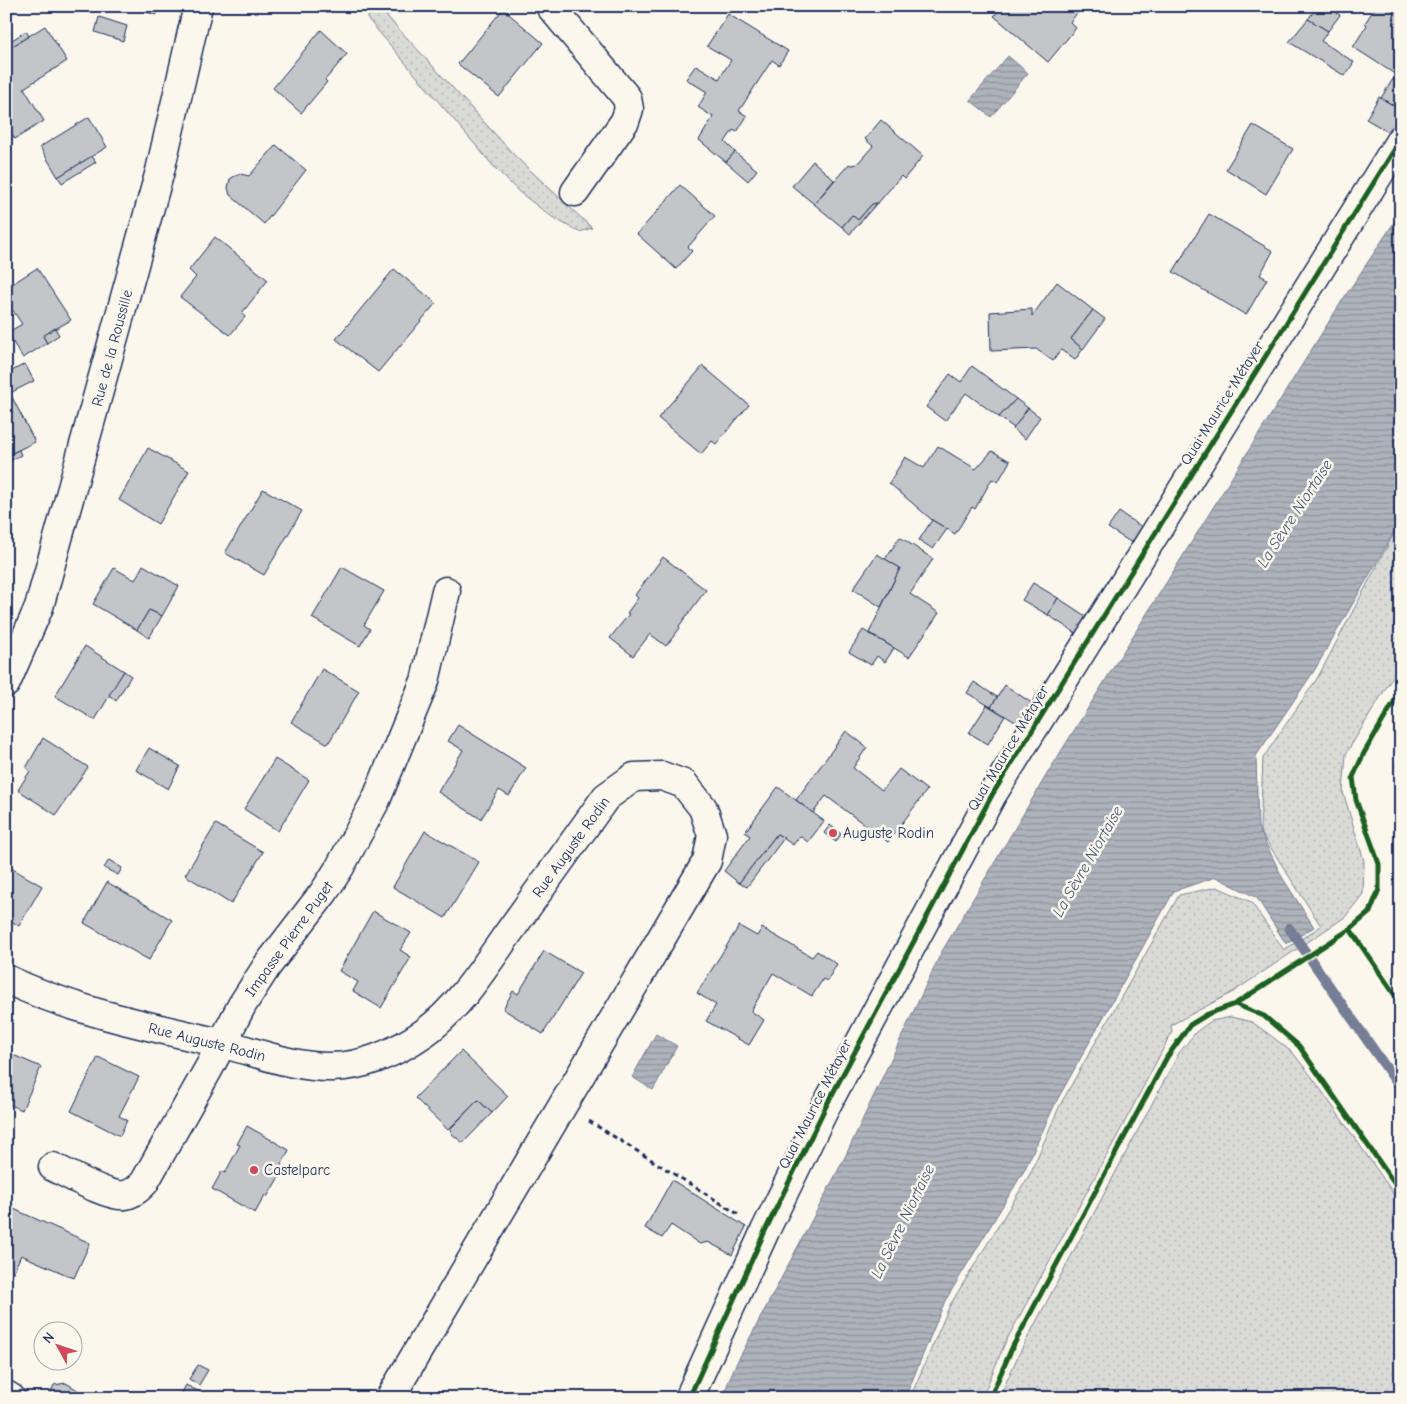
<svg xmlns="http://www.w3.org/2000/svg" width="1407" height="1404" viewBox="0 0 1407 1404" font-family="'Comic Neue',sans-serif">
  <defs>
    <pattern id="grass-dots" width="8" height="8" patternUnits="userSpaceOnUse" patternTransform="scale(1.25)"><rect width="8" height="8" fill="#dadad7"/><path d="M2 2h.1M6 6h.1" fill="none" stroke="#babbbb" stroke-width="1.8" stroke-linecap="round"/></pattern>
    <pattern id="water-rules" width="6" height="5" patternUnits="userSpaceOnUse" patternTransform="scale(1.25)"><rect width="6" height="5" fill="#afb3bb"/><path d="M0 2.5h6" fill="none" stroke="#8e929b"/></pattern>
  </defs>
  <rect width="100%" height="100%" fill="#fbf7ec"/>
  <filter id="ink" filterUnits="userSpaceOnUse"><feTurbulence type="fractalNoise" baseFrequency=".02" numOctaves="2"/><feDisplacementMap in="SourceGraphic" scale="10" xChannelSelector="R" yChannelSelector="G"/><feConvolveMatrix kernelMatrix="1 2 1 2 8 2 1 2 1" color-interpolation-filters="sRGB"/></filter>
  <g filter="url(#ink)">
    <g fill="url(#grass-dots)" stroke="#7a849a">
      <polygon points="375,10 386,15 516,157 592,228 579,232 552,217 519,192 495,168 367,18"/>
      <polygon points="1401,520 1401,663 1346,754 1343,792 1364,861 1363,894 1345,917 1233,992 1171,1025 1172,1032 1121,1129 1005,1343 982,1398 910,1398 950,1305 1030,1174 1060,1105 1179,895 1217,887 1251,902 1284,950 1321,926 1260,831 1263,758 1318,677"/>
      <polygon points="1401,754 1401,864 1399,862 1396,762"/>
      <polygon points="1231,1017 1252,1022 1270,1035 1293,1053 1312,1077 1401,1204 1401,1398 999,1398 1018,1356 1179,1053 1196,1032 1211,1021"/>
    </g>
    <g fill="url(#water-rules)" stroke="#747e96">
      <polygon points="1008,56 1028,73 991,117 970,100"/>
      <polygon points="1401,212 1401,520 1314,671 1256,756 1258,827 1282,877 1314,927 1286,944 1257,898 1216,877 1174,891 1056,1102 1025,1169 945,1301 905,1398 722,1398 734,1368 844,1159 941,953 1050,769 1340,304"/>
      <polygon points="656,1034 677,1046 653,1090 632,1077"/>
    </g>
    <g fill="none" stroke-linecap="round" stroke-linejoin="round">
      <polyline stroke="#747e96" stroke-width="10" points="1289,928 1401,1089"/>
    </g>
    <g fill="#c3c5c9" stroke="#1b2f5e">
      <polygon points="129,6 159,6 156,15"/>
      <polygon points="1003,6 1083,6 1070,22 1076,28 1048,62 994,16"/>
      <polygon points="1318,6 1337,6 1334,11 1340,15 1328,31 1308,19"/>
      <polygon points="1376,6 1389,6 1401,14 1401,78 1353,47 1367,25 1365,23"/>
      <polygon points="503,9 543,43 499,97 458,64"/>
      <polygon points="728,14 788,51 779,65 772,60 739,111 747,116 737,132 733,130 725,142 735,152 726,162 699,140 713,117 698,107 707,92 686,79 696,65 719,79 731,60 707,46"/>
      <polygon points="99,17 127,26 123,41 95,32"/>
      <polygon points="1308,19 1328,31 1321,41 1354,62 1345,76 1289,42"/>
      <polygon points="45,26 67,61 24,88 44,121 15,139 6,124 6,50"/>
      <polygon points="321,30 347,54 325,80 327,82 301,113 273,88"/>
      <polygon points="26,31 29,36 6,50 6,44"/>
      <polygon points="1393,79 1401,85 1401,110 1381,98"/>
      <polygon points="1379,97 1401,110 1401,117 1390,133 1366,119"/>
      <polygon points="89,117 107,147 58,177 40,147"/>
      <polygon points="881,120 923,156 904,179 901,176 878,203 872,204 858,220 852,215 842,227 814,204 849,164 851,165 857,164 873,146 865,139"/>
      <polygon points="1253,125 1293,149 1266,194 1226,169"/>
      <polygon points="276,145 306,170 264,224 230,195 228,188 230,179 233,177 240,174 249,176"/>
      <polygon points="735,152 757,170 748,181 726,162"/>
      <polygon points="92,156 96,162 62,183 58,177"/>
      <polygon points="813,161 834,180 814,204 792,186"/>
      <polygon points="680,185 715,216 688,247 692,251 676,269 637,234"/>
      <polygon points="877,203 850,234 842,227 852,215 858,220 872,204"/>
      <polygon points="1209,214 1273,251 1260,275 1267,279 1246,315 1173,272"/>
      <polygon points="215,237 268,280 242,313 245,317 230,335 180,297 196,277 189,270"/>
      <polygon points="37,268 71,320 43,336 47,343 23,358 7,333 22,324 6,300 6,288"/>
      <polygon points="394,269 436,303 378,372 336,339"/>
      <polygon points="1057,282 1093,310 1071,339 1083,349 1075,360 1061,350 1053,361 1036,349 991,351 990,312 1032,309 1032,316"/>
      <polygon points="1093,310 1105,319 1083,349 1071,339"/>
      <polygon points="55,328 59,335 47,343 43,336"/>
      <polygon points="25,364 34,381 10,393 6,385 6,374"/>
      <polygon points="703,366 749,405 716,444 712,441 701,454 658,418"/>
      <polygon points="972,366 1016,399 999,417 966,393 945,421 926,407 950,374 961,382"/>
      <polygon points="11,395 35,442 6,456 6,397"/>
      <polygon points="1016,399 1028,408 1014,428 999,417"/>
      <polygon points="1028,408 1040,417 1025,439 1013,429"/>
      <polygon points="938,446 976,469 992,451 1010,461 998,482 992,479 975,509 972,507 955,534 932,520 889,483 905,457 924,468"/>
      <polygon points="148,448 189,471 158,524 119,500"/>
      <polygon points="19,450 21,455 6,463 6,456"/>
      <polygon points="263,489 302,511 264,575 225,553"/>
      <polygon points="1119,512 1142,527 1132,543 1108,528"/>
      <polygon points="932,520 947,529 933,549 919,540"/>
      <polygon points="900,537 933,559 910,594 939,613 909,657 869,633 900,568 885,559"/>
      <polygon points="877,554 900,568 881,607 853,589"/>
      <polygon points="663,557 706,590 679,626 680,628 666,646 650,634 633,656 610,638 629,614 627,613 638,598 635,595"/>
      <polygon points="143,565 179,586 162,616 149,610 137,630 93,604 114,568 135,580"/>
      <polygon points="342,567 384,591 364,625 370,629 360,646 312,618"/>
      <polygon points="1033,583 1058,598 1048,615 1022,600"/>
      <polygon points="1058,598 1087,617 1077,634 1048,615"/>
      <polygon points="149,610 162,616 149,638 137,630"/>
      <polygon points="863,630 894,648 885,662 877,656 871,665 849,652"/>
      <polygon points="85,646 124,671 95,720 55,696"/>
      <polygon points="322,669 359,691 328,744 291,722"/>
      <polygon points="124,671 131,676 116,701 109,695"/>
      <polygon points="974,682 997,697 991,707 967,693"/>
      <polygon points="1005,685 1033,704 1020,725 991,707"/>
      <polygon points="987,705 1005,716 988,744 969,733"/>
      <polygon points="458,725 526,768 509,796 499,790 481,819 438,792 463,750 448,741"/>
      <polygon points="846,731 867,747 853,768 882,790 899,769 927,790 888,842 826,796 813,813 796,800"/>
      <polygon points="43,738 88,767 56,815 18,790 30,771 26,768"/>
      <polygon points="149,748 180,766 168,789 136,770"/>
      <polygon points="275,759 309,780 278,831 244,809"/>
      <polygon points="778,787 824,821 808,842 800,836 793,845 777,834 739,883 724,871 750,836 745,832"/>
      <polygon points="216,824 263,852 231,904 185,875"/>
      <polygon points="830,825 841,834 836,842 824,833"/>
      <polygon points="425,831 479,862 445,918 393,887"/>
      <polygon points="777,834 784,838 747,887 739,883"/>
      <polygon points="109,860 122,868 118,875 104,868"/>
      <polygon points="6,865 42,886 19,926 6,918"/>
      <polygon points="107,882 172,920 149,960 84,923"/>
      <polygon points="373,911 411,933 400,950 411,957 381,1008 353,991 358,982 339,971"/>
      <polygon points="739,926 757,936 762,928 812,957 817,951 837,964 827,981 823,979 812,996 773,973 751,1011 764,1020 749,1045 706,1021 716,1005 697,993"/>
      <polygon points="544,951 581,973 543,1034 503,1009 513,991 518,994"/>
      <polygon points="461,1051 508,1096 492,1113 478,1100 448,1130 415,1098"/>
      <polygon points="6,1052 41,1067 22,1110 6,1103"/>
      <polygon points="98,1057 139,1077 119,1116 127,1120 120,1136 71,1111"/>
      <polygon points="478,1100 492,1113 463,1143 452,1134 450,1129"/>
      <polygon points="247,1126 289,1150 280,1168 283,1170 267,1197 265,1195 255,1213 212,1189 222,1171 225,1173 240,1145 237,1144"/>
      <polygon points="672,1180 746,1227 732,1255 708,1242 700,1244 671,1225 662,1238 645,1228"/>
      <polygon points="7,1206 90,1243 74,1278 21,1255 6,1288"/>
      <polygon points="198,1365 208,1370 199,1385 189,1379"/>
      <polygon points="66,1383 91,1398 48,1398 54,1385"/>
      <polygon points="186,1385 210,1397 179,1398"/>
    </g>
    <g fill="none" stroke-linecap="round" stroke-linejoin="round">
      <g stroke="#1b2f5e" stroke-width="31">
        <g id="minor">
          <polyline points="550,6 627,98 629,109 625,121 575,192"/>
          <polyline points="6,683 39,607 160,171 198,6"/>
          <path d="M 6,979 C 73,1011 144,1025 216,1042 C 255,1051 292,1068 333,1067 C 366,1066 398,1051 424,1033 C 457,1010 484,968 507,935 C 540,889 573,843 606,797 L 634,777 L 662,776 L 684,784 L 703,808 L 712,835 L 707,861 L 390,1398"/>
          <path d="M 53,1167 C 68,1174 110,1198 125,1195 C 133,1194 139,1188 144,1183 L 209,1068 L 242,1005 L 267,966 L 324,892 L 340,867 L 376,800 L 425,681 L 446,591"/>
          <polyline points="6,1395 11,1398"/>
          <polyline points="689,1398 765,1231 826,1106 992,795 1401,139"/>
        </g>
      </g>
      <polyline stroke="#1b2f5e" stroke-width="3" stroke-dasharray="5 4" stroke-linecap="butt" points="589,1121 738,1214"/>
      <use href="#minor" stroke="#fbf7ec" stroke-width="28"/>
      <g stroke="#fbf7ec" stroke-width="8">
        <g id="cycleway">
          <polyline points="1350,929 1401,1004"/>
          <polyline points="1235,1004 1264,1016 1299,1046 1401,1193"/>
          <polyline points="689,1398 765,1231 826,1106 992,795 1401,139"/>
          <polyline points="990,1398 1012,1348 1167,1057 1190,1025 1208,1014 1235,1004 1350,929 1370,912 1379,889 1379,864 1356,800 1353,777 1364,753 1401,690"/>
        </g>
      </g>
      <use href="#cycleway" stroke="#1b5e20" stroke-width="5"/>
    </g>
  </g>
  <g fill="#d1495b" stroke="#fbf7ec" stroke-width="2">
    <circle cx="833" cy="833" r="5"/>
    <circle cx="254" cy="1170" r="5"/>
  </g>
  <g text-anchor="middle" stroke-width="5" stroke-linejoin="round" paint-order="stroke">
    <g font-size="15" fill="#1b2f5e" stroke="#fbf7ec">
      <text transform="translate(112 348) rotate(-75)" y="5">Rue de la Roussille</text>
      <text transform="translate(1222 403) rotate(-58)" y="5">Quai Maurice Métayer</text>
      <text transform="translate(1008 748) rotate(-59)" y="5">Quai Maurice Métayer</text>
      <text transform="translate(571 847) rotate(-54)" y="5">Rue Auguste Rodin</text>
      <text transform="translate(289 939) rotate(-54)" y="5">Impasse Pierre Puget</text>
      <text transform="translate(207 1042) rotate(14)" y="5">Rue Auguste Rodin</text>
      <text transform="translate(815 1104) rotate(-63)" y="5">Quai Maurice Métayer</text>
    </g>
    <g font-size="15" fill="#1b2f5e" stroke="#fbf7ec" text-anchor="start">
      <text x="843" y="838">Auguste Rodin</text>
      <text x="264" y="1175">Castelparc</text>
    </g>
    <g font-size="16" font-style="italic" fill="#47577a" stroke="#fbf7ec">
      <text transform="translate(1294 513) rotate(-57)" y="6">La Sèvre Niortaise</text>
      <text transform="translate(1087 861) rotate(-60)" y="6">La Sèvre Niortaise</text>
      <text transform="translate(902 1221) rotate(-64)" y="6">La Sèvre Niortaise</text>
    </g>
  </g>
  <rect width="1407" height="1404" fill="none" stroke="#fbf7ec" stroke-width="25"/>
  <rect x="12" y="12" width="1382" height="1379" fill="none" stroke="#1b2f5e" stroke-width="2" filter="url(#ink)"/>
  <g transform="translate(58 1346) rotate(310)"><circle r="24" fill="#fbf7ec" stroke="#a1a7b3"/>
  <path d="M0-4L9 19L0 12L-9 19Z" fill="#d1495b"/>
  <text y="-8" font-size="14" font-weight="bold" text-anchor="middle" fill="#1b2f5e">N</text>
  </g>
</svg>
